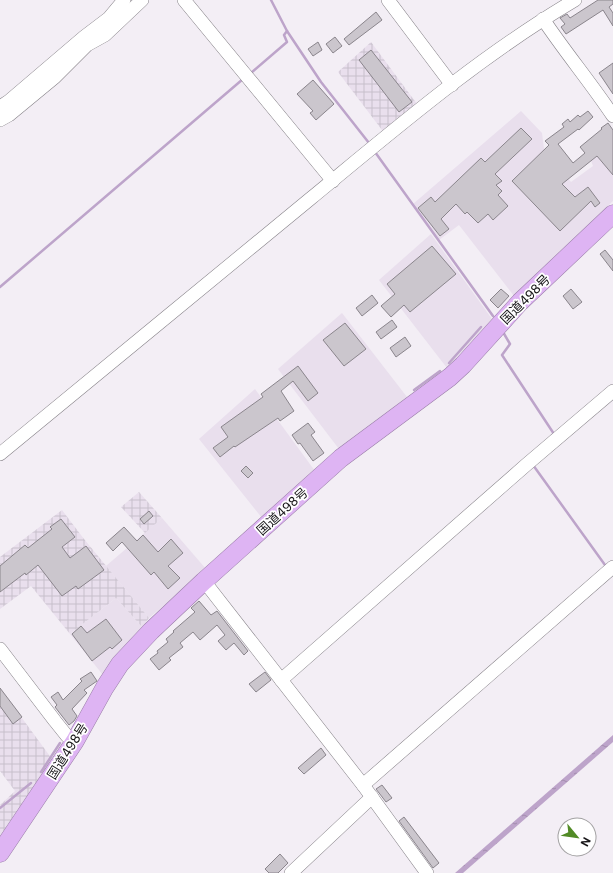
<svg xmlns="http://www.w3.org/2000/svg" width="613" height="873" viewBox="0 0 613 873" font-family="Inter,'Noto Sans JP',sans-serif">
  <defs>
    <pattern id="industrial-grid" width="8" height="8" patternUnits="userSpaceOnUse"><rect width="8" height="8" fill="#e9dfed"/><path d="M0 4h8M4 0v8" fill="none" stroke="#c7bfcb"/></pattern>
    <pattern id="water-ripples" width="26" height="14" patternUnits="userSpaceOnUse"><rect width="26" height="14" fill="#bda4ca"/><path d="M2 4q2-2 4 0t4 0M15 11q2-2 4 0t4 0" fill="none" stroke="#a28cad"/></pattern>
  </defs>
  <rect width="100%" height="100%" fill="#f3eef5"/>
  <g fill="#e9dfed">
    <polygon points="521,111 542,133 544,149 571,182 593,166 591,161 613,142 613,201 514,296 459,225 439,240 413,204"/>
    <polygon points="431,234 492,319 447,368 379,280"/>
    <polygon points="342,313 407,397 339,449 278,369"/>
    <polygon points="255,389 315,471 262,518 199,439"/>
    <polygon points="162,518 206,569 149,618 106,566"/>
    <polygon points="116,598 142,627 103,675 70,634"/>
  </g>
  <g fill="url(#industrial-grid)">
    <polygon points="371,42 420,108 385,134 338,72"/>
    <polygon points="139,492 162,518 145,533 121,507"/>
    <polygon points="62,510 84,539 149,618 142,627 116,598 70,634 31,586 0,609 0,557"/>
    <polygon points="0,688 52,759 0,840 0,805 15,791 0,771"/>
  </g>
  <polygon fill="url(#water-ripples)" points="613,735 613,742 463,873 455,873"/>
  <g fill="none" stroke-linecap="round" stroke-linejoin="round">
    <g stroke="#bda4ca" stroke-width="2.5">
      <polyline points="271,0 287,31 321,82 369,143"/>
      <polyline points="251,73 287,42 284,35 287,31"/>
      <polyline points="375,152 493,316"/>
      <polyline points="0,287 243,79"/>
      <polyline points="503,332 510,344 502,355 554,434 552,435"/>
      <polyline points="449,363 481,327"/>
      <polyline points="414,390 440,371"/>
      <polyline points="533,465 605,565"/>
      <polyline points="41,772 60,743"/>
      <polyline points="0,808 31,783"/>
    </g>
  </g>
  <g fill="#cbc6cd" stroke="#8a858c">
    <polygon points="598,0 613,0 613,4 609,7 613,13 613,26 603,10 566,34 561,27 565,24 560,18 567,14 570,18"/>
    <polygon points="376,12 382,20 349,45 344,39"/>
    <polygon points="335,37 342,46 333,53 326,44"/>
    <polygon points="318,42 322,50 313,56 308,49"/>
    <polygon points="371,50 412,102 399,112 359,60"/>
    <polygon points="613,63 613,94 599,73"/>
    <polygon points="313,80 334,104 316,120 310,113 313,111 297,94"/>
    <polygon points="588,111 593,117 579,130 578,129 558,144 573,163 585,153 580,147 602,129 601,128 608,123 613,130 613,175 597,156 562,184 575,197 588,187 600,203 595,207 591,201 560,231 512,181 548,146 549,145 545,141 564,127 562,124 568,119 570,122 578,115 580,117"/>
    <polygon points="521,128 532,139 495,174 502,181 496,185 502,191 498,195 508,206 493,220 488,214 478,223 467,212 465,214 456,204 441,219 449,229 440,236 418,208 431,197 435,202 481,158 485,162"/>
    <polygon points="432,246 456,274 410,312 404,305 391,317 381,306 395,294 387,284"/>
    <polygon points="605,250 613,260 613,271 600,254"/>
    <polygon points="501,289 509,296 498,308 490,300"/>
    <polygon points="571,289 582,302 573,309 563,296"/>
    <polygon points="372,295 378,303 362,316 356,308"/>
    <polygon points="392,320 397,327 381,339 376,332"/>
    <polygon points="345,323 366,349 344,366 323,340"/>
    <polygon points="405,337 411,346 396,357 390,348"/>
    <polygon points="298,366 318,393 308,401 293,381 281,391 294,411 280,421 278,418 235,447 234,446 220,457 213,448 228,437 221,427 263,397 261,394"/>
    <polygon points="308,423 315,432 311,435 324,453 313,461 300,443 298,444 292,435"/>
    <polygon points="246,466 253,473 248,478 241,471"/>
    <polygon points="149,511 153,516 144,524 140,519"/>
    <polygon points="61,519 75,537 62,547 70,558 86,546 104,570 78,589 76,586 62,596 38,565 26,575 25,573 0,592 0,566 25,545 28,548 52,529 50,527"/>
    <polygon points="124,527 137,541 143,535 158,552 171,539 183,553 168,566 180,578 168,589 154,572 151,575 122,542 113,551 106,543"/>
    <polygon points="199,601 211,615 217,611 248,651 244,655 234,643 226,650 218,641 225,635 217,625 200,640 193,632 180,643 183,647 169,658 171,660 159,670 150,659 158,653 157,651 168,642 166,639 174,632 173,631 195,612 191,608"/>
    <polygon points="106,619 122,640 112,649 110,647 92,661 72,634 81,626 87,633"/>
    <polygon points="91,672 97,681 84,690 87,693 72,709 77,716 74,721 69,725 55,707 57,705 51,697 58,692 63,700 82,681 80,679"/>
    <polygon points="265,672 271,680 256,692 249,684"/>
    <polygon points="0,688 22,717 13,724 0,706"/>
    <polygon points="321,748 326,755 304,774 298,768"/>
    <polygon points="382,785 392,798 386,802 376,789"/>
    <polygon points="404,817 439,863 433,868 399,821"/>
    <polygon points="280,854 288,863 278,873 269,873 265,869"/>
  </g>
  <g fill="none" stroke-linecap="round" stroke-linejoin="round">
    <g stroke="#858187" stroke-width="14">
      <g id="minor">
        <polyline points="184,0 333,181"/>
        <polyline points="388,0 452,85"/>
        <path d="M 543,19 C 565,52 591,83 613,116"/>
        <polyline points="0,107 9,101 84,37 109,18 124,0"/>
        <polyline points="0,120 9,115 55,77 87,45 105,35 142,0"/>
        <path d="M 0,454 C 103,369 207,284 310,199 C 395,129 480,56 575,0"/>
        <polyline points="204,581 363,785 427,873"/>
        <polyline points="0,649 55,721 67,736 75,741"/>
        <polyline points="281,680 526,465 613,391"/>
        <polyline points="363,785 613,567"/>
        <polyline points="291,873 372,797"/>
      </g>
    </g>
    <g stroke="#997da7" stroke-width="19">
      <polyline id="highway" points="0,853 75,741 105,687 120,664 151,631 204,581 341,458 450,377 463,365 520,302 613,214"/>
    </g>
    <use href="#minor" stroke="#fff" stroke-width="13"/>
    <use href="#highway" stroke="#deb4f3" stroke-width="18"/>
  </g>
  <g text-anchor="middle" stroke-width="3.5" stroke-linejoin="round" paint-order="stroke">
    <g font-size="13" fill="#181619" stroke="#fff">
      <text transform="translate(525 299) rotate(-45)" y="5">国道498号</text>
      <text transform="translate(282 511) rotate(-42)" y="5">国道498号</text>
      <text transform="translate(67 751) rotate(-58)" y="5">国道498号</text>
    </g>
  </g>
  <g transform="translate(577 837) rotate(119)"><circle r="19" fill="#ffffff" stroke="#a3a2a3"/>
  <path d="M0-3L7 15L0 10L-7 15Z" fill="#528b26"/>
  <text y="-6" font-size="11" font-weight="bold" text-anchor="middle" fill="#181619">N</text>
  </g>
</svg>
